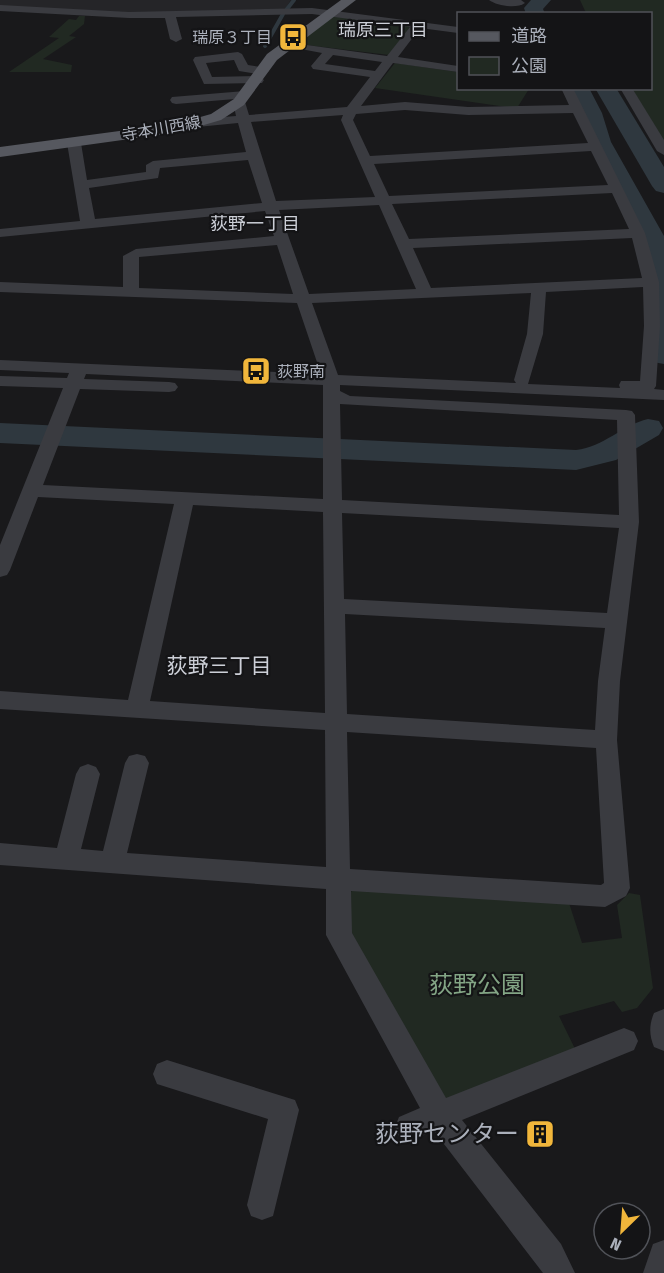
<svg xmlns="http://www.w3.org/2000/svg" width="664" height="1273" viewBox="0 0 664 1273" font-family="'Fira Sans Condensed','Noto Sans JP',sans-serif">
  <rect width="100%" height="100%" fill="#19191b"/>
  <polygon fill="#252528" points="0,0 291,0 285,9 130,13 0,6"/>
  <g fill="#212922">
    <polygon points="580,0 664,0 664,141 632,89 650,88 650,14 586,13"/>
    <polygon points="339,15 407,25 410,27 389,55 298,44 328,17"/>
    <polygon points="79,16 85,16 84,24 69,36 76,37 43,59 72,65 71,72 9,72 59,38 49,37 69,19 76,20"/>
    <polygon points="395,63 458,72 458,88 529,89 517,108 513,108 375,88"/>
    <polygon points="354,888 569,903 582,943 622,938 617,905 629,893 640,895 653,988 637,1008 622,1012 614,1001 559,1016 578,1055 454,1101 443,1098 347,934 347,897"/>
  </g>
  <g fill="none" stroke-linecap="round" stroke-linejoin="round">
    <g stroke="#2f383f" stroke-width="4">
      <polyline points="287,9 294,0"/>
      <polyline points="265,46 283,14"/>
    </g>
    <g fill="#2f383f" fill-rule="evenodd">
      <polygon points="531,0 551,0 543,9 545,14 526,14 524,8"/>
      <polygon points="568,88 589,88 602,113 611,142 664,236 664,364 653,362 649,356 647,305 638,236 589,142 580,113"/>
      <polygon points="595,88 616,88 664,167 664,193 656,191 652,186"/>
      <path d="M 648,419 L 659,421 L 663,428 L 659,435 L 616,460 L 576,470 L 0,443 L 0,423 L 576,450 C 604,447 622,425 648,419 Z"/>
    </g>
    <g fill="#3a3b40" fill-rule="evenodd">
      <path d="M 489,0 L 521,0 L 525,3 C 517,9 497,6 489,0 Z"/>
      <path d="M 0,5 L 129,12 L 312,8 L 458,27 L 458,33 L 420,28 L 398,57 L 458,66 L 458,72 L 393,63 L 361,106 L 405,102 L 468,107 L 569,105 L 561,88 L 573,88 L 645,233 L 652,257 L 659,282 L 660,326 L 656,386 L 654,389 L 664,390 L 664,400 L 340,385 L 340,391 L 350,396 L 626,410 L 632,411 L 635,415 L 639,522 L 620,681 L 617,740 L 630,888 L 626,896 L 605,907 L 351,891 L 352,933 L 446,1098 L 624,1028 L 634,1032 L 638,1041 L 634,1050 L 462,1120 L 561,1244 L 575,1273 L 543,1273 L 434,1131 L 409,1141 L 399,1137 L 395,1127 L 399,1117 L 420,1108 L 326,935 L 326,889 L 0,865 L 0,843 L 57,848 L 76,774 L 80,767 L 88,764 L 96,767 L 100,774 L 81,849 L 103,851 L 125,763 L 129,756 L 137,754 L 145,756 L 149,763 L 127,853 L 326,867 L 325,730 L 0,709 L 0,691 L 128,700 L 174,504 L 38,497 L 10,570 L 7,575 L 0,577 L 0,545 L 63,388 L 0,386 L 0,376 L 67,378 L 69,373 L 0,370 L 0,360 L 321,374 L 297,303 L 0,292 L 0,282 L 123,287 L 123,256 L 136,249 L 274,236 L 265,211 L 0,237 L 0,229 L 80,221 L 67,143 L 69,140 L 74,139 L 81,143 L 87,180 L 146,172 L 146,165 L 153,161 L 246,152 L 238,123 L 197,127 L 191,123 L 197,119 L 236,116 L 233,102 L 235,99 L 176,104 L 172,103 L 170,100 L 172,97 L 245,91 L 251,95 L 242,99 L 245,102 L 249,115 L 347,107 L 370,77 L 313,69 L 311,66 L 322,53 L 285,46 L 285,42 L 387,56 L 410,27 L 312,14 L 176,17 L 182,39 L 176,42 L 170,39 L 165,18 L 129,18 L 0,11 ZM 333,55 L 382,62 L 375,71 L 325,64 ZM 405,110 L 468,115 L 573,113 L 588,143 L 370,156 L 353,120 L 356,114 ZM 343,115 L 341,120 L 375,197 L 276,201 L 251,122 ZM 591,151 L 608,185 L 389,196 L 374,164 ZM 248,160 L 262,203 L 95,219 L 89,188 L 158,178 L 160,168 ZM 612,193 L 629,229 L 409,239 L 392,204 ZM 379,205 L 416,289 L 309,294 L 279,210 ZM 632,238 L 642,278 L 431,288 L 413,248 ZM 277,245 L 293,294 L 139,288 L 139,257 ZM 643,287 L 644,326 L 640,381 L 621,381 L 619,385 L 620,388 L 528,384 L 543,334 L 546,292 ZM 531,293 L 527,334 L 514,380 L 516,383 L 338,375 L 312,303 ZM 86,374 L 323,385 L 323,499 L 43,485 L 80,389 L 169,392 L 175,391 L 178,387 L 175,383 L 169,382 L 84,379 ZM 340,404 L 617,420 L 619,515 L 342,500 ZM 193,505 L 323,512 L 325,713 L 150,701 ZM 342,513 L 619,528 L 607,613 L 344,599 ZM 345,614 L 605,628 L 598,681 L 595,730 L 347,714 ZM 347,732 L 596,748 L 604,883 L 601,885 L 350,869 Z"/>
      <polygon points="238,52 242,54 248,65 267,68 269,71 263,75 239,71 234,60 206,63 212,77 258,76 264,80 262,83 204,84 193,60 195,57"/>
      <polygon points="620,88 632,88 664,140 664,155 657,151"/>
      <path d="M 664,1009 L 664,1051 L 654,1047 C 649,1035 649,1025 654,1013 Z"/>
      <polygon points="167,1060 295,1100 299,1110 273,1216 262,1220 251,1216 247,1205 268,1119 157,1084 153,1074 157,1064"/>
      <polygon points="664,1240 664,1273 643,1273 653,1244"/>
    </g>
    <polygon fill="#56585f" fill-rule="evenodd" points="341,0 356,0 277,60 244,105 221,120 180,132 0,157 0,147 179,123 211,114 234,99 267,54"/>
  </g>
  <defs>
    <g id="bus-square" transform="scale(1.5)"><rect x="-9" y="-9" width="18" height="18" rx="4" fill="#f1b63b" stroke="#141416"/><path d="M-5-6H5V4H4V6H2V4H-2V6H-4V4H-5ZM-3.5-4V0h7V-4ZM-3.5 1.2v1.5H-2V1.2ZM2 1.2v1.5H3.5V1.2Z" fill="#111"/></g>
    <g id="building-square" transform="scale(1.5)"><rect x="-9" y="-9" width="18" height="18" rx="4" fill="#f1b63b" stroke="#141416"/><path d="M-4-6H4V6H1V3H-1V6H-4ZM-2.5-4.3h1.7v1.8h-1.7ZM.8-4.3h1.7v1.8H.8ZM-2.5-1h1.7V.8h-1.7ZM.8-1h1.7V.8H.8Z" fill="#111"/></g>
  </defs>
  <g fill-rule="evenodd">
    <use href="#bus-square" x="293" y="37"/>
    <use href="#bus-square" x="256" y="371"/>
    <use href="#building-square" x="540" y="1134"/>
  </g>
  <g text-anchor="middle" stroke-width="4.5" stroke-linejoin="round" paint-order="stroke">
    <g font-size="16" fill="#abb0bb" stroke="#141416" text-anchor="end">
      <text x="272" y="43">瑞原３丁目</text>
      <text x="277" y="377" text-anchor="start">荻野南</text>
    </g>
    <g font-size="16" fill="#abb0bb" stroke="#141416">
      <text transform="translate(161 128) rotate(-10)" y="6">寺本川西線</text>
    </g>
    <g font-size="18" fill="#cccfd7" stroke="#141416">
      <text x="383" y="36">瑞原三丁目</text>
      <text x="255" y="230">荻野一丁目</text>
    </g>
    <g font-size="21" fill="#cccfd7" stroke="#141416">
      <text x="219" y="673">荻野三丁目</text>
    </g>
    <g font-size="24" fill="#83a585" stroke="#141416">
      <text x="477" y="993">荻野公園</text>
    </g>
    <g font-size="24" fill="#abb0bb" stroke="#141416" text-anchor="end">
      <text x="519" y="1142">荻野センター</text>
    </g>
  </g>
  <rect x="457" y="12" width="195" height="78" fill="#141416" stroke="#505258" stroke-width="1.5"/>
  <rect x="469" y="32" width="30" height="9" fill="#56585f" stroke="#505258" stroke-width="1.5"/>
  <text x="511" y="42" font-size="18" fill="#abb0bb">道路</text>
  <rect x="469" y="57" width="30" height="18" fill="#212922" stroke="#505258" stroke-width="1.5"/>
  <text x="511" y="72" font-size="18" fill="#abb0bb">公園</text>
  <g transform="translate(622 1231) rotate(205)"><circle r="28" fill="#141416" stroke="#505258" stroke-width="1.5"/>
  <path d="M0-4.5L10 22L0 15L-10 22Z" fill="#f1b63b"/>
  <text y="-9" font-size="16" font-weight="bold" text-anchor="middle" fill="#abb0bb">N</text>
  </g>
</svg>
